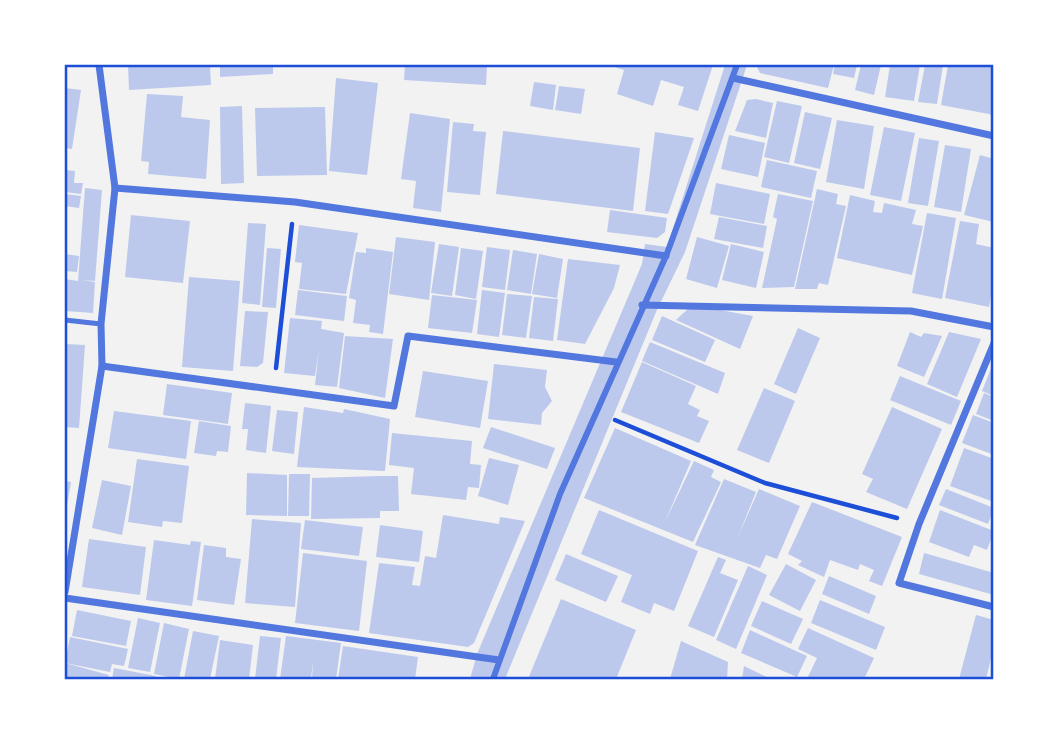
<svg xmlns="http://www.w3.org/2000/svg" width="1059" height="744" viewBox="0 0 1059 744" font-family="'Source Serif 4',serif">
  <rect width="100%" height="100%" fill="#f2f2f2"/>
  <g fill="#bdc9ec">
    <polygon points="128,65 210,65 211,85 129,90"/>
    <polygon points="220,65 273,65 273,74 220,77"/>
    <polygon points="405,65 487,65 486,85 404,80"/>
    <polygon points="608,65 713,65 698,111 678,105 684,87 661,80 653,106 617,94 624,70"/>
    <polygon points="725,65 747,65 685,252 656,312 505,679 470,679 477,654 642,264 645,244 667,247"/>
    <polygon points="756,65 834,65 828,88 760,73"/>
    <polygon points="835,65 857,65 854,78 833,74"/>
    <polygon points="861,65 881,65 874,95 855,90"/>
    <polygon points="890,65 920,65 914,101 885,97"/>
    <polygon points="925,65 943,65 937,104 918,102"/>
    <polygon points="948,65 994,65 994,115 941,105"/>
    <polygon points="336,78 378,83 367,175 329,171"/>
    <polygon points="534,82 556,85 553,110 530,106"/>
    <polygon points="559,86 585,89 581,114 555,110"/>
    <polygon points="65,88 81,90 72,149 65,148"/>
    <polygon points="147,94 183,96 181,117 210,120 206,179 148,174 149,162 141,161"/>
    <polygon points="756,99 773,103 766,138 735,131 747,100"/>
    <polygon points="777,101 802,106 789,163 764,157"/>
    <polygon points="242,106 244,183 221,184 220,107"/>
    <polygon points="325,107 327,175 257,176 255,108"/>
    <polygon points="805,112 832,118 820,169 794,163"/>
    <polygon points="410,113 450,119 441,212 413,208 416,181 401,179"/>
    <polygon points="837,120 874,126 864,189 826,182"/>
    <polygon points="453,122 474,124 473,131 486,132 480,195 447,192"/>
    <polygon points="884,127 915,133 901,201 870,195"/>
    <polygon points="503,131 640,148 633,211 496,194"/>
    <polygon points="655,132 694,138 668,214 645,211"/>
    <polygon points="729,135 765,143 758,177 721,169"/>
    <polygon points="919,138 939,141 928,206 908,203"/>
    <polygon points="945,145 971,149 961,212 934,207"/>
    <polygon points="980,155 994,159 994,222 964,215"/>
    <polygon points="767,160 817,171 811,198 761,187"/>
    <polygon points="65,170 75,171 74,183 83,183 81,194 65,192"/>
    <polygon points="716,183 770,194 764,224 710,214"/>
    <polygon points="85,188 102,190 95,281 82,280 95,282 93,313 65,311 65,279 78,281"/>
    <polygon points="817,189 838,194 836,204 846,206 828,285 819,283 817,289 795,289"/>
    <polygon points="65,194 81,196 79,208 65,206"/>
    <polygon points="778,194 813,201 794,287 762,288 777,219 773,217"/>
    <polygon points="850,195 875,201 873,212 882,213 884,203 916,210 912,224 923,226 912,275 837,258"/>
    <polygon points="610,210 667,218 665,232 657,238 607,232"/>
    <polygon points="927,213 956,218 942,299 912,293"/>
    <polygon points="131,215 190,221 183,283 125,277"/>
    <polygon points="719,217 767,226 763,248 714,239"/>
    <polygon points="960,221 979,224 976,244 994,248 994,279 989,307 945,298"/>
    <polygon points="248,223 266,224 260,305 242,303"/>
    <polygon points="299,225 358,233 346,294 299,289 302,263 295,262"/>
    <polygon points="396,237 435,242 429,300 389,294"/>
    <polygon points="697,237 729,246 717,288 686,279"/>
    <polygon points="439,244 459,247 452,296 431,293"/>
    <polygon points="731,244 764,252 756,288 722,280"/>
    <polygon points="487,247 510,250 505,290 482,287"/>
    <polygon points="267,248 281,249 276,308 262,307"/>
    <polygon points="366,248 393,252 383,334 369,332 370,325 353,323 356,300 349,298 356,252 366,253"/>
    <polygon points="461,248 483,251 476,299 455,295"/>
    <polygon points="513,250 537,254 531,294 507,290"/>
    <polygon points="65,254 79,256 77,272 65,271"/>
    <polygon points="539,254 563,259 557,298 532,294"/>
    <polygon points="568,259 620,265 614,288 585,344 557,340"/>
    <polygon points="189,277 240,281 233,371 182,367"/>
    <polygon points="298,290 347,296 344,321 295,315"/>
    <polygon points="482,290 505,293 499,337 477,334"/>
    <polygon points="507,294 532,296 526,338 502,335"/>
    <polygon points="432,295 477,300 472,333 428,328"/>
    <polygon points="534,297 558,299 553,341 529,338"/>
    <polygon points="692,305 753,316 740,349 676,320"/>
    <polygon points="245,311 268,312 263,363 257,367 240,366"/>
    <polygon points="662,316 715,340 705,362 652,340"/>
    <polygon points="290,318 322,321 321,329 344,333 337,387 315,385 319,350 315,376 284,373"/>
    <polygon points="798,328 820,338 796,394 774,384"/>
    <polygon points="910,332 921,337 924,333 942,336 924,377 897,366"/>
    <polygon points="949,332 981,339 957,397 927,384"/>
    <polygon points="345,336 393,339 385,398 339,388"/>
    <polygon points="650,342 725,373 718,394 642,361"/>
    <polygon points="65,344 85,345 79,428 65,427"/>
    <polygon points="994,361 994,396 982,391"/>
    <polygon points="642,362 696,386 688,404 700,410 697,416 709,421 699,443 621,412"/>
    <polygon points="494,364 547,370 545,387 552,401 542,413 541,425 488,419"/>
    <polygon points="423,371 488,381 480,428 415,417"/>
    <polygon points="900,376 961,401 951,425 890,400"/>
    <polygon points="167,384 232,393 228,424 163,415"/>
    <polygon points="764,388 795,401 769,463 737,450"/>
    <polygon points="984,393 994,397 994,421 976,414"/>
    <polygon points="245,403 271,406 266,453 246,450 248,429 242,429"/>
    <polygon points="304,407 343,413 344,409 390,419 385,471 297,467"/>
    <polygon points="892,407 942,429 907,509 866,492 873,479 862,474"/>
    <polygon points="277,410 298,412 294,454 272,451"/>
    <polygon points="114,411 191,421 186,459 108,448"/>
    <polygon points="973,415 994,423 994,455 962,443"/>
    <polygon points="199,421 231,426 228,452 217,451 216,456 194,453"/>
    <polygon points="491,427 555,448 547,469 483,448"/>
    <polygon points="615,428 691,461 664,524 694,461 714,470 711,477 721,482 693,542 584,498"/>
    <polygon points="392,433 472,441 470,464 481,465 479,488 468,487 466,500 411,494 414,468 389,465"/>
    <polygon points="964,448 994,459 994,502 950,486"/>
    <polygon points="489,458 519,465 508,505 478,496"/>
    <polygon points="137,459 189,466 182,523 163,521 162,527 128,522"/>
    <polygon points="247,473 287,475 287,516 246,515"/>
    <polygon points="289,474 310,474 309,516 288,516"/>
    <polygon points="380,476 398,476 399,511 380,511 380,518 311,519 312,478"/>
    <polygon points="724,479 756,492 737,539 759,489 800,506 777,559 766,555 760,568 695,545"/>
    <polygon points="102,480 131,486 122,535 92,528"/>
    <polygon points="65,481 71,482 66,511 65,510"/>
    <polygon points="946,489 994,508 988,524 939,505"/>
    <polygon points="812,502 902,537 882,586 869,581 874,570 860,564 858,570 830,560 824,577 798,565 802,561 788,554"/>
    <polygon points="599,510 698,551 674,611 654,603 650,614 621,602 632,575 581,554"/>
    <polygon points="940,510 994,531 987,550 974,545 969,557 929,542"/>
    <polygon points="443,515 499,524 500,517 525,521 474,643 468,647 369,633 379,563 415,567 412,585 420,586 425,556 436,558"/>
    <polygon points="252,519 301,523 295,607 245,603"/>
    <polygon points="305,520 363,527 359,556 301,549"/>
    <polygon points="380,525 423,531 419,562 376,557"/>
    <polygon points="89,539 146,547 140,595 82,587"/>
    <polygon points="154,540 190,545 191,541 201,542 192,606 146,600"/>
    <polygon points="204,545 226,548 226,557 241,559 234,605 197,600"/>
    <polygon points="303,553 367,561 359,631 295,623"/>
    <polygon points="924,553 994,573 994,595 919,574"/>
    <polygon points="566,554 618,576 606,602 555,580"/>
    <polygon points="718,557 726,560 720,573 738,580 714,637 688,626"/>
    <polygon points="786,564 816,580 800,611 769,595"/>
    <polygon points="748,566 767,575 736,649 716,640"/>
    <polygon points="829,576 876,596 869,614 822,594"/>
    <polygon points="561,599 636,630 616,679 528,679"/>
    <polygon points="820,600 885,627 876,650 811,623"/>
    <polygon points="762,601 803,619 791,644 751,626"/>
    <polygon points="77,610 131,621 126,646 72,636"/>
    <polygon points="976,615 994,620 994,646 986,679 959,679"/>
    <polygon points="138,618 160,623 150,672 128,668"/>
    <polygon points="164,623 189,629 179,679 154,674"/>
    <polygon points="808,628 874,658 864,679 807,679 817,658 798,649"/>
    <polygon points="750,630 807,656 797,677 741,653"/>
    <polygon points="193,631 219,636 210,679 184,679"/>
    <polygon points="260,636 281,638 276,679 255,679"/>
    <polygon points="286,636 341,643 336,679 312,679 313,661 311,679 280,679"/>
    <polygon points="70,637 128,649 124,666 112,664 110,672 65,663"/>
    <polygon points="220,640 253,645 249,679 215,679"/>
    <polygon points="681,641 728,662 727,679 670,679"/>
    <polygon points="343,646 418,657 415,679 338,679"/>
    <polygon points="65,663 109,675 107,679 65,679"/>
    <polygon points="744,666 771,679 742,679"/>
    <polygon points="114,668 151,675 164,679 112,679"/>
  </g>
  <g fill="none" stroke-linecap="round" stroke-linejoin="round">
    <g stroke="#1d4ed8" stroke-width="4.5">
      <polyline points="276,368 292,224"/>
      <polyline points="615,420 765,483 897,518"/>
    </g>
    <polyline stroke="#5277de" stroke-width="5" points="65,320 101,324"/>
    <polyline stroke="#5277de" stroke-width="6" points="493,679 560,494 666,256 737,65"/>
    <g stroke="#5277de" stroke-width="7">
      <polyline points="733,78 994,136"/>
      <polyline points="115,188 295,202 666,256"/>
      <polyline points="642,305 911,311 994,327"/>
      <polyline points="994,343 919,524 899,583 994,607"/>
      <polyline points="102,366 394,406 408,336 616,362"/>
      <polyline points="65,592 102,366 101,324 115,188 99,65"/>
      <polyline points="65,598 499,660"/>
    </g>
  </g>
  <rect width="1059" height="744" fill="none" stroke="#ffffff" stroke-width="133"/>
  <rect x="66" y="66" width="926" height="612" fill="none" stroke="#1d4ed8" stroke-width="2.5"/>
</svg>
